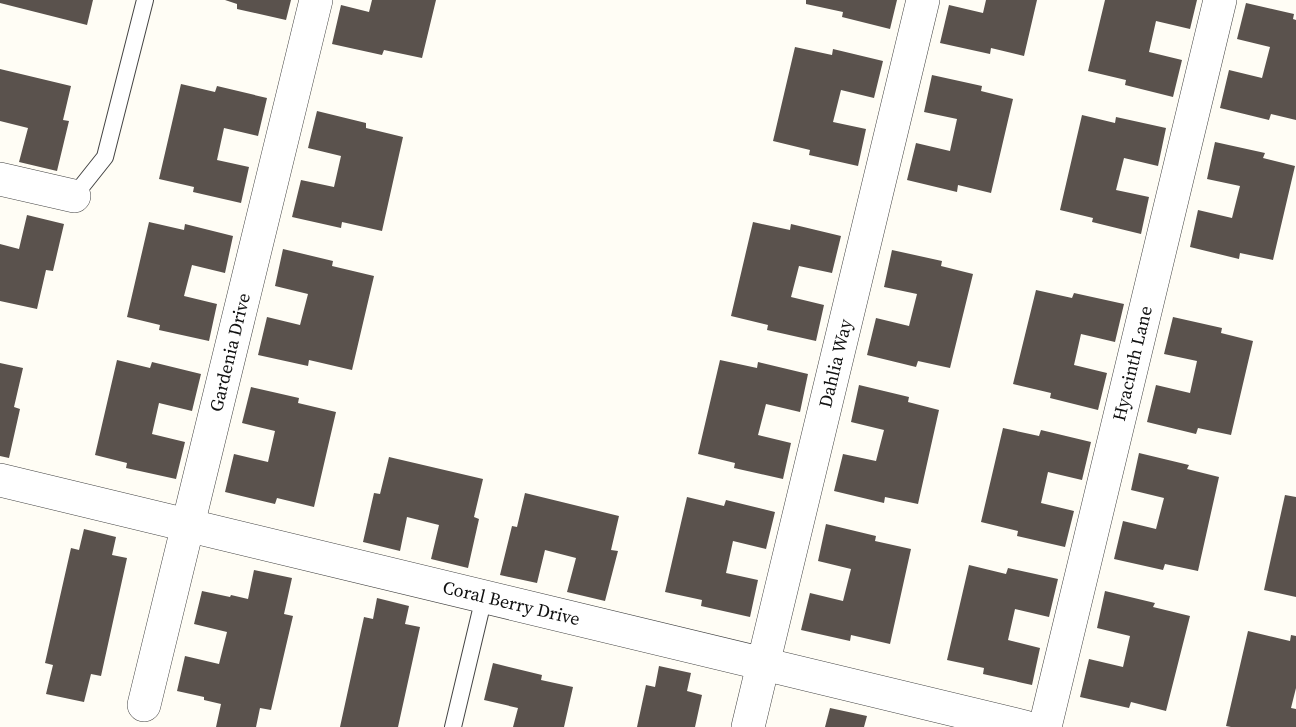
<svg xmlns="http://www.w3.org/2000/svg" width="1296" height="727" viewBox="0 0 1296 727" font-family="'Source Serif 4',serif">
  <rect width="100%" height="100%" fill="#fffdf5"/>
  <g fill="#5a524d">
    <polygon points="0,0 93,0 87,25 0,3"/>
    <polygon points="225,0 291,0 286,20 237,9 237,4"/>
    <polygon points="372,0 436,0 422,58 384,50 382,55 332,44 341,5 369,12"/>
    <polygon points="806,0 897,0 890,29 842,17 843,12 806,4"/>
    <polygon points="986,0 1037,0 1024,56 991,48 990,54 940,43 949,5 983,13"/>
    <polygon points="1105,0 1197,0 1190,29 1156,21 1149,52 1182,60 1173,97 1125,85 1126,80 1088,71"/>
    <polygon points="1246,3 1294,14 1293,19 1296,20 1296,120 1271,114 1269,120 1220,108 1229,70 1262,78 1270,47 1237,39"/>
    <polygon points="795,47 832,55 833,49 883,61 874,98 841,90 833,122 866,129 858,166 809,155 810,150 773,141"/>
    <polygon points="0,69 71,86 63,120 69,121 57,171 19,162 28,128 0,121"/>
    <polygon points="932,75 982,86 981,91 1013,99 991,193 958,185 957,192 907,180 916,143 950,151 957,119 924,112"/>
    <polygon points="181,84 215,92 217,86 267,98 258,136 224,128 217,160 249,167 241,203 193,192 194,187 159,179"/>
    <polygon points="317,111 366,123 366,128 403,137 382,231 342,222 341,228 292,217 301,180 334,187 341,156 308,148"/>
    <polygon points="1082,115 1115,123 1116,117 1166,128 1158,166 1124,158 1116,190 1149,197 1141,234 1092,222 1093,218 1060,210"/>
    <polygon points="1215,142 1265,153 1263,158 1295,166 1273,260 1240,253 1239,259 1190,247 1198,210 1232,218 1240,186 1207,179"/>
    <polygon points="27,215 64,224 53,271 46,270 37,309 0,301 0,244 19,249"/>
    <polygon points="149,222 184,230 185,224 233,236 225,273 192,265 184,296 217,304 209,341 159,330 160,325 127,317"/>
    <polygon points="753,222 790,230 791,224 841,236 832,273 799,266 791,297 824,305 816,341 767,330 768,325 731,316"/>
    <polygon points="283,249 333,261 332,266 374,276 352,370 309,360 308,366 258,355 267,317 300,325 308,294 275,286"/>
    <polygon points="892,250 942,261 941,266 973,274 950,368 918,361 916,367 867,355 876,318 909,326 917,294 884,287"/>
    <polygon points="1036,290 1072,298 1074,293 1124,304 1115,342 1081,334 1074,365 1107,373 1098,410 1050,398 1051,393 1013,384"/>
    <polygon points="1173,317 1222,328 1221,333 1253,341 1231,435 1198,428 1196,434 1147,422 1156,385 1190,393 1197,361 1164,354"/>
    <polygon points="117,360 150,368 152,362 201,374 192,411 159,403 152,434 185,442 176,479 126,468 127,463 95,455"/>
    <polygon points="720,360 757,368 758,362 808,374 800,412 766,404 758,435 791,443 783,479 734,468 735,463 698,454"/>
    <polygon points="0,363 23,368 14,407 20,409 9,458 0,456"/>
    <polygon points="859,385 909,397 908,402 939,410 918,504 885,497 884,503 834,491 843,454 876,461 884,430 851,422"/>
    <polygon points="251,387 299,398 298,403 336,412 314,507 277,498 275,504 225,492 234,454 268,462 275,431 242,423"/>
    <polygon points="1003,428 1039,436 1041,430 1091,442 1082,480 1048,472 1041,503 1074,511 1065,547 1017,536 1018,531 981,522"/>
    <polygon points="1139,453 1189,465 1187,469 1219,477 1198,571 1165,564 1163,570 1114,559 1123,521 1156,529 1164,498 1131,490"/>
    <polygon points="389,457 483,479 474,517 479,519 468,568 431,559 439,525 407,517 400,551 363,542 374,493 380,494"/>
    <polygon points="525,493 619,516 611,550 618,551 605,601 567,592 576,558 545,550 537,583 500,575 512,526 517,527"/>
    <polygon points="1285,495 1296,497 1296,597 1264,590"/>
    <polygon points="687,497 724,506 726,500 775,512 766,549 733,541 726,573 758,580 750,617 701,606 702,600 665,592"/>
    <polygon points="826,524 876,536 875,541 911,549 890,644 851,635 850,641 801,630 810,593 843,601 851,569 818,561"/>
    <polygon points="84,529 116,537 112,555 127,558 101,676 91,674 84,702 46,694 53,665 45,663 71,548 79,550"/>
    <polygon points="969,565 1006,574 1008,568 1058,579 1049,617 1015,609 1008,640 1040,648 1032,685 983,674 984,668 947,660"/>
    <polygon points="254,570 292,578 284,614 293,616 271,710 260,708 256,727 216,727 221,704 204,700 204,697 177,691 185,656 219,664 227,632 194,624 202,591 230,597 231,595 248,599"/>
    <polygon points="1105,591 1155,603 1153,607 1190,616 1166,711 1131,702 1129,708 1080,697 1089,659 1123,667 1130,636 1097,628"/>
    <polygon points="377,598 409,606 405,624 420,627 398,727 340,727 364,617 373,619"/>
    <polygon points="1248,631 1290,641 1291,635 1296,636 1296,688 1291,708 1296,709 1296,727 1231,727 1226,726"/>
    <polygon points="493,663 542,675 541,680 573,687 564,727 513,727 518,708 484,700"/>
    <polygon points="659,666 691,673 687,691 702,695 695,727 637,727 646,685 655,687"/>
    <polygon points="830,708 867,716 864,727 825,727"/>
  </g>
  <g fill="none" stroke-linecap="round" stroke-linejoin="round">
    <g stroke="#444" stroke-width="18">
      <g id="lane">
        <polyline points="74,196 105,157 145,0"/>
        <polyline points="453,727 484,597"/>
      </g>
    </g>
    <g stroke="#444" stroke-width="34">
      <g id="street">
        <polyline points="0,179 74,196"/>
        <path id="s1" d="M 0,480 L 1025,727"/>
        <path id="s2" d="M 144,705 L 316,0"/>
        <path id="s3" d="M 748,727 L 923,0"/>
        <path id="s4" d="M 1045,727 L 1220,0"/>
      </g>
    </g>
    <use href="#lane" stroke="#fff" stroke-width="16"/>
    <use href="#street" stroke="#fff" stroke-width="33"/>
  </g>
  <g text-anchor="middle" stroke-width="6" stroke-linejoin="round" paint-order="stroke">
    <g font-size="18" fill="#111" stroke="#fff">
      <text dy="6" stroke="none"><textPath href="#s2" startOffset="363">Gardenia Drive</textPath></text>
      <text dy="6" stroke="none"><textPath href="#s3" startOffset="374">Dahlia Way</textPath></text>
      <text dy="6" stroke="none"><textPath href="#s4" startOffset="374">Hyacinth Lane</textPath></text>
      <text dy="6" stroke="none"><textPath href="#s1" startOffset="526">Coral Berry Drive</textPath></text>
    </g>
  </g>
</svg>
